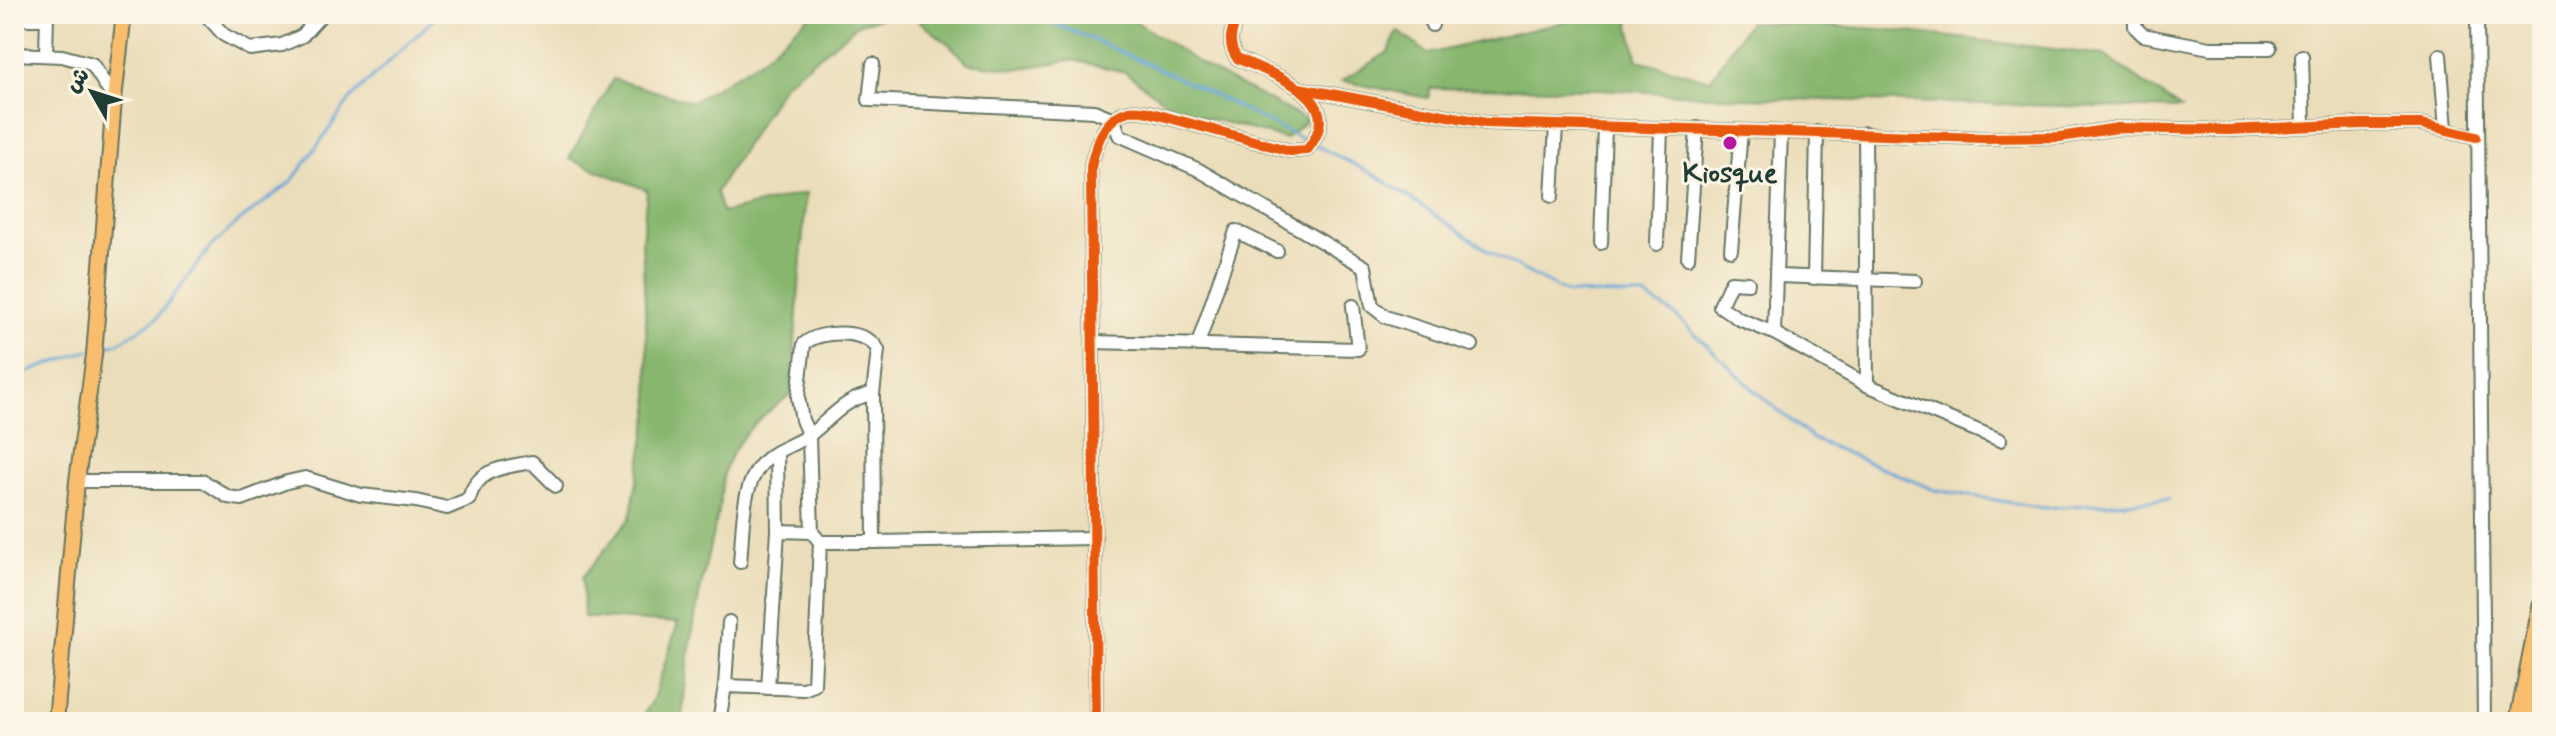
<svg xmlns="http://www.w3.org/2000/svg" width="2556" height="736" viewBox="0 0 2556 736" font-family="Mynerve,'Playpen Sans Arabic',sans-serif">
  <rect width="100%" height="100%" fill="#fcf5e5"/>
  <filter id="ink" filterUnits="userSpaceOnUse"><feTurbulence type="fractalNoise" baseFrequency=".0125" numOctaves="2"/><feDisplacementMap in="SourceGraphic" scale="16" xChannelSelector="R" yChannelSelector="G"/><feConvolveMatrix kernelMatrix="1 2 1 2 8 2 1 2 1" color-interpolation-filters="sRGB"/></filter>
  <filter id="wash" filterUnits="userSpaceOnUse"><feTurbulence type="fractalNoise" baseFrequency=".006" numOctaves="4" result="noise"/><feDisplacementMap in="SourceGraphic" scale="32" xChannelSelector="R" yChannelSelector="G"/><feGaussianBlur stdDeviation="1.8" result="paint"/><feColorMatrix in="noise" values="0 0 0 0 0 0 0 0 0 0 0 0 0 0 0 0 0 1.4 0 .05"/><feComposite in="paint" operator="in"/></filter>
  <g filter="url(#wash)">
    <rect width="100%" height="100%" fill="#eaddb9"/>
    <g fill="#87b66e" stroke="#537a51" stroke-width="2">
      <path d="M 812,14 L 899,14 L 860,23 L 784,84 L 716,192 L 722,213 L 806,193 L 791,394 C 763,415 740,432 726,466 C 721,479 722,495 719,509 C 701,578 687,650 682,722 L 638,722 L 652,702 L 678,623 L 584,617 L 583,577 L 630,518 L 650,410 L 642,241 L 647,190 L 569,159 L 613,79 L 692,102 L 760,60 Z"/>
      <polygon points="910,14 1124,14 1210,70 1307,120 1286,139 1177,110 1125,72 1072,60 1015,69 968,63 950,45"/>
      <polygon points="1597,14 1627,14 1638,60 1710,80 1749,22 1882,29 2104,55 2181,109 1743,98 1602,89 1431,88 1428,98 1342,81 1388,52 1398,31 1428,54"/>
    </g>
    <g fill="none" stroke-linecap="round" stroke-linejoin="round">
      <g stroke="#64a3d6" stroke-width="3">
        <path d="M 1028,14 C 1126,50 1216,96 1308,142"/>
        <polyline points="1315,145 1377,176 1495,255 1567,293 1645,296 1674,314 1754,390 1813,439 1935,490 2044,508 2169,499"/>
        <polyline points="98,348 118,343 156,319 209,249 238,222 292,181 352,97 439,14"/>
        <polyline points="14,377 90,350"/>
      </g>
    </g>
  </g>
  <g filter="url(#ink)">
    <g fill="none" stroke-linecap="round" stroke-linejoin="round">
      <g stroke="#667563" stroke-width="16">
        <g id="minor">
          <polyline points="205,14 224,35 250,49 282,45 302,36 322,14"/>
          <polyline points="1432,14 1432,25"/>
          <polyline points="2135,14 2135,27 2143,35 2210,48 2270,48"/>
          <polyline points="2477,14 2484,722"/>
          <polyline points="14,19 46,19"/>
          <polyline points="14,54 62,56 92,64 114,99"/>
          <polyline points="46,55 47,14"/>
          <polyline points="2440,55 2446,129"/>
          <polyline points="2302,56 2304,126"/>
          <polyline points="873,64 869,100 1094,111 1114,119 1119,135 1197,169 1365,267 1372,306 1386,317 1472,345"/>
          <polyline points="1299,88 1486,123 1984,138 2060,137 2118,128 2228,130 2362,124 2422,124 2476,137"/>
          <polyline points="1865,133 1867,385"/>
          <polyline points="1552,196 1556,126"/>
          <polyline points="1601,243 1605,127"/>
          <polyline points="1657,244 1661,129"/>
          <polyline points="1731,250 1741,131"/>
          <polyline points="1688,258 1697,128"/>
          <polyline points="1777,276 1915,281"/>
          <polyline points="1814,278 1817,132"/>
          <polyline points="1748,283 1731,282 1720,306 1739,319 1774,333 1867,385 2000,440"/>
          <polyline points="1774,333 1781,132"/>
          <polyline points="1093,342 1358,349 1353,306"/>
          <polyline points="1198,344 1236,231 1277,251"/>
          <path d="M 873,394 L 878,350 C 868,329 820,329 804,344 L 798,397 L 802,420 L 809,436 L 812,532 L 820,542 L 874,542"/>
          <polyline points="777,452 778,531 812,532"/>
          <path d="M 77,481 L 203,481 L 228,497 L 242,499 L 287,482 L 305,478 L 361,495 L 416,501 L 447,508 L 469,499 C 477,468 505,467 532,462 L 556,486"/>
          <path d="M 740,562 C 744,526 739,476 773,454 C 786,446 800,442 812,433 C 831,418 847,397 873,394 L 874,542 L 1095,538"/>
          <polyline points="725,686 729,622"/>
          <polyline points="768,688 778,531"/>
          <polyline points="719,722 725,686 803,689 814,685 820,542"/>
          <path d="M 1096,722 L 1091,167 C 1095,146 1104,117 1129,111 C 1134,110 1143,111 1148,112 L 1290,151 L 1307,150 C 1350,97 1275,76 1237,58 C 1226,43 1232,30 1238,14"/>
        </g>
      </g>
      <g stroke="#667563" stroke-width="18">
        <polyline id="major" points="56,722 77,481 94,355 114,99 124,14"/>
      </g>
      <g stroke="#667563" stroke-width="22">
        <g id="highway">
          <polyline points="2519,722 2542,607"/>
          <polyline points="2535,722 2542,678"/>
        </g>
      </g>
      <use href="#minor" stroke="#fff" stroke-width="12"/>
      <use href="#major" stroke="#f9be6d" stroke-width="14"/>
      <use href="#highway" stroke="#f9be6d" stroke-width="18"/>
      <g stroke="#fcf5e5" stroke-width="15">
        <g id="cycleway">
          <polyline points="1299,88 1486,123 1984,138 2060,137 2118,128 2228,130 2362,124 2422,124 2476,137"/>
          <path d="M 1096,722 L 1091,167 C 1095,146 1104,117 1129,111 C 1134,110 1143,111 1148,112 L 1290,151 L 1307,150 C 1350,97 1275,76 1237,58 C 1226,43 1232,30 1238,14"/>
        </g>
      </g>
      <use href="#cycleway" stroke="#e8590c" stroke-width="10"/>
    </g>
  </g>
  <circle fill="#b5179e" stroke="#fcf5e5" stroke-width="3" cx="1730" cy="143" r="8"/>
  <g text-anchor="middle" stroke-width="6" stroke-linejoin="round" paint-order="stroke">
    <g font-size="28" font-weight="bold" fill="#1f3d34" stroke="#fcf5e5">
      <text x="1730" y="182">Kiosque</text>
    </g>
  </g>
  <rect width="2556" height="736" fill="none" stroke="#fcf5e5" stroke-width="48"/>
  <g transform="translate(92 92) rotate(309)" stroke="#fcf5e5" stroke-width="6" paint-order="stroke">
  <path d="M0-6L14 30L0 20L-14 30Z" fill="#1f3d34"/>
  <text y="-12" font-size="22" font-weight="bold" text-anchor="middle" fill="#1f3d34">ش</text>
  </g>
</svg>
